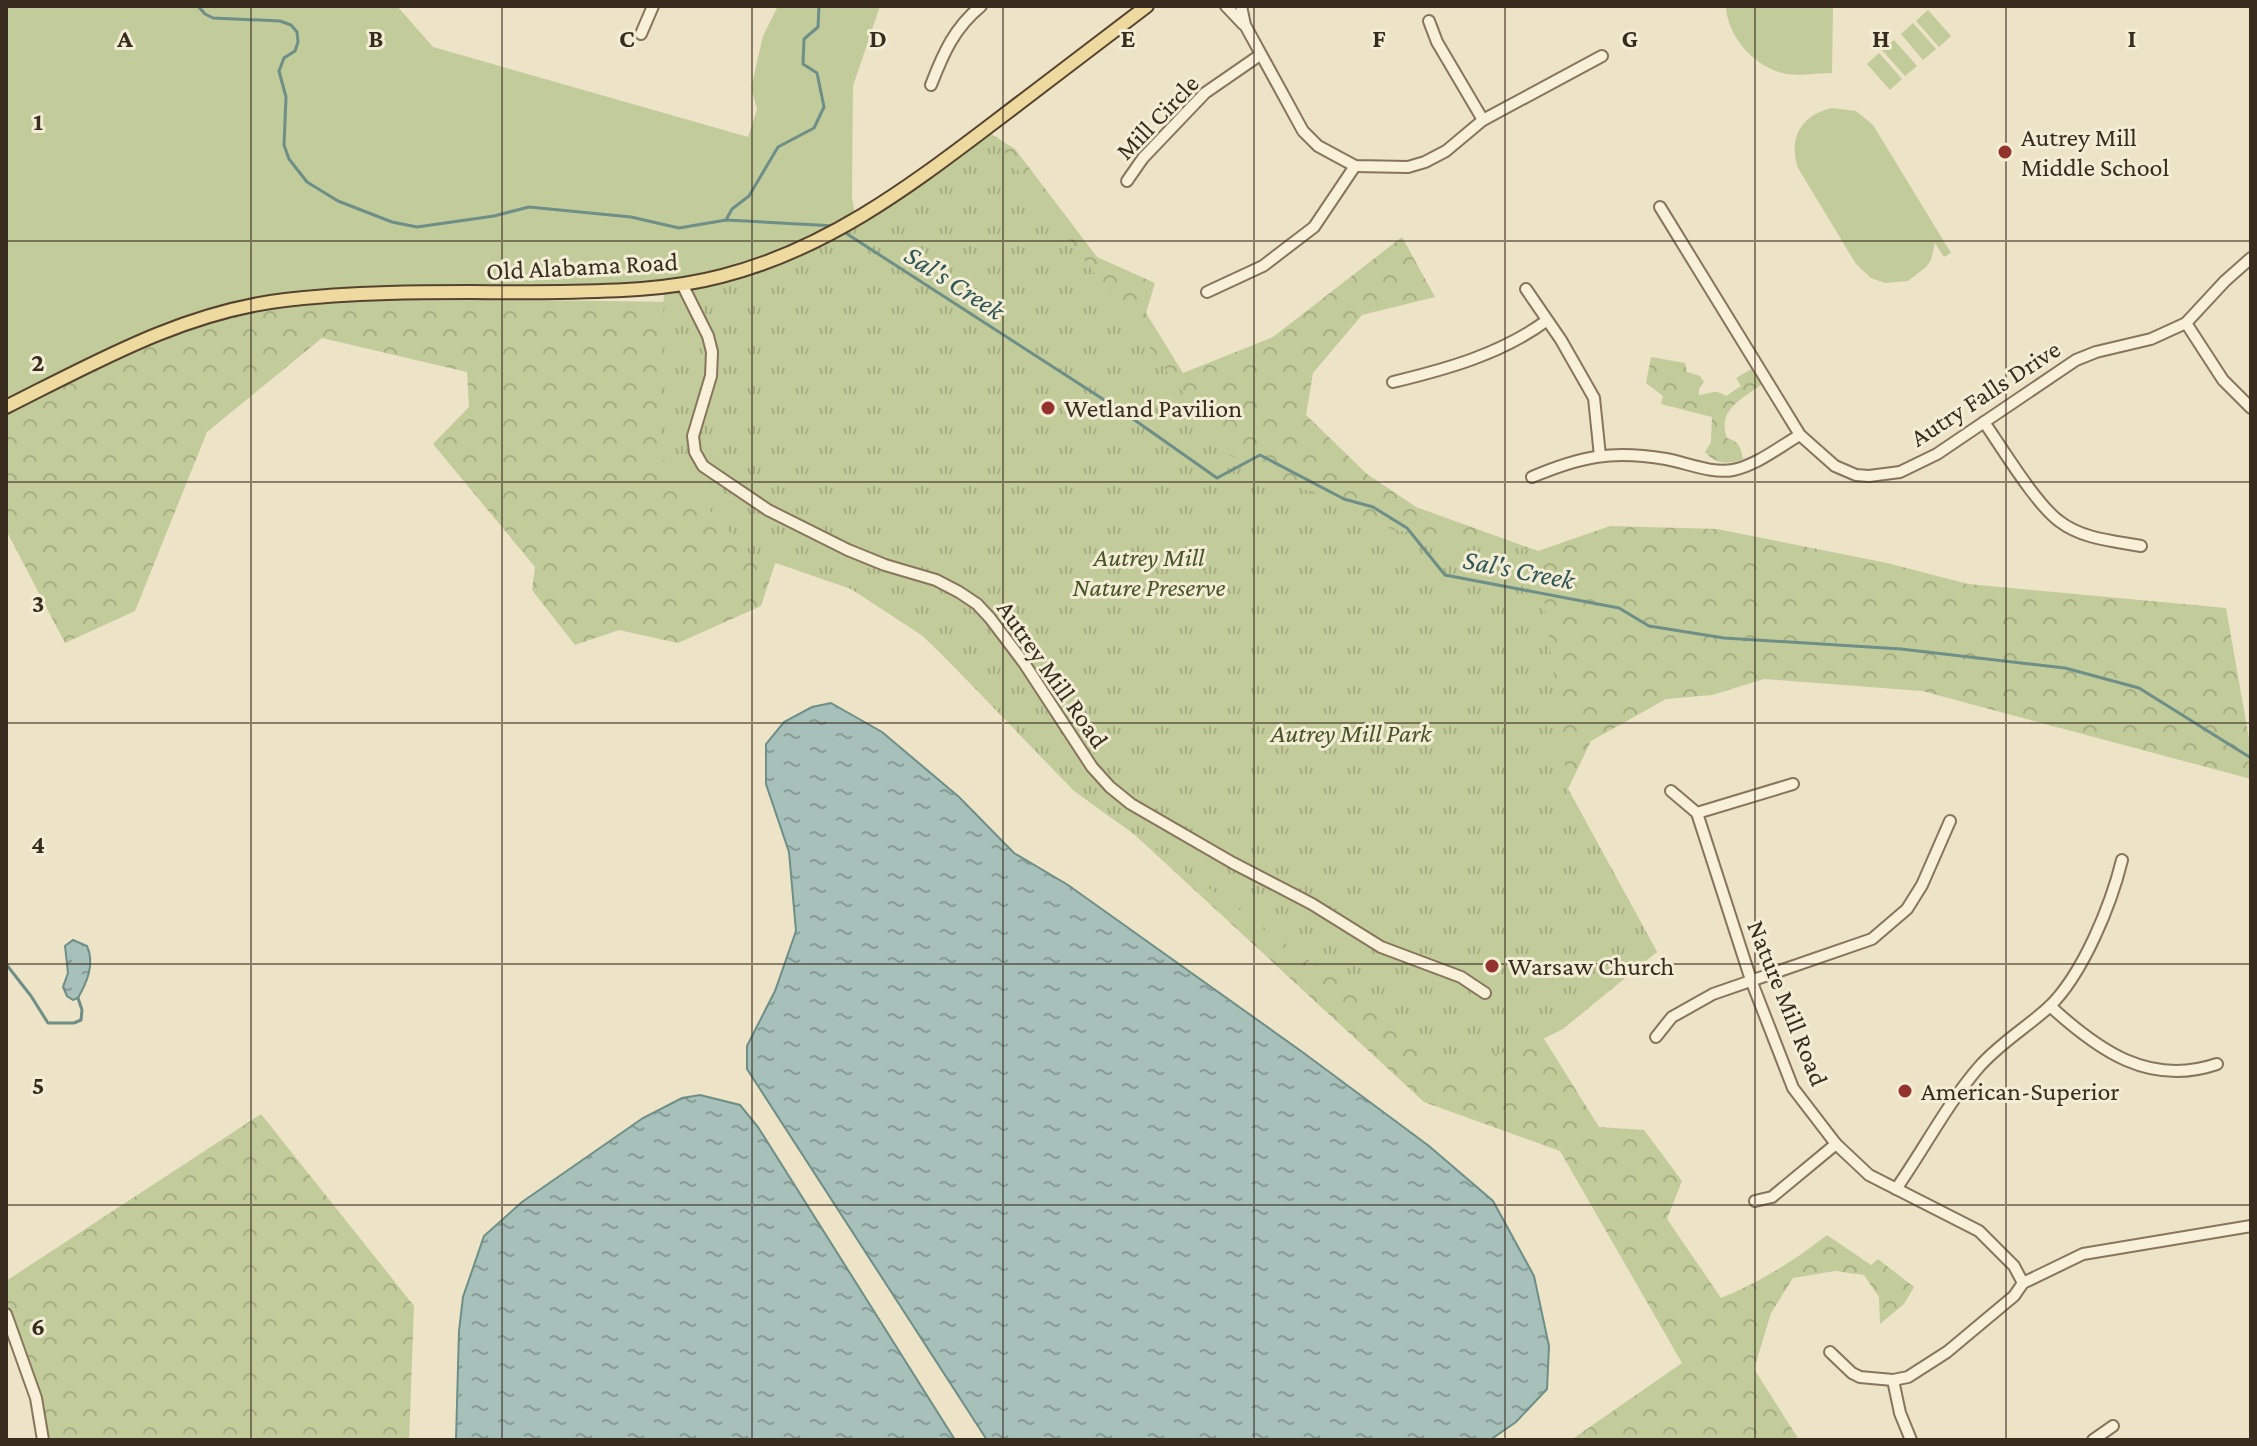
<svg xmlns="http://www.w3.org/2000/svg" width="2257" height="1446" viewBox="0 0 2257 1446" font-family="'Crimson Pro',serif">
  <defs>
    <pattern id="forest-crowns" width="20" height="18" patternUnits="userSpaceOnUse" patternTransform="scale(2)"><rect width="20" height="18" fill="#c2cb9a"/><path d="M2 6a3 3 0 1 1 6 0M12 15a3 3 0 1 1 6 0" fill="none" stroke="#a7ae84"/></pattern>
    <pattern id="park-tufts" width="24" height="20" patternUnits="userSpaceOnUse" patternTransform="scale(2)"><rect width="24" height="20" fill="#c2cb9a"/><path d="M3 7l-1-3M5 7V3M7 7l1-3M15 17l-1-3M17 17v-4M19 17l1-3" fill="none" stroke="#a7ae84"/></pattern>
    <pattern id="water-ripples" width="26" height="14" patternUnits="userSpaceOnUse" patternTransform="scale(2)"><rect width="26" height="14" fill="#a7c0ba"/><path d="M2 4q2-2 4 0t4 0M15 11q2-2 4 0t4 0" fill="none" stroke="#899c97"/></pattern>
  </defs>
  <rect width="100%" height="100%" fill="#ede3c6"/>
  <g fill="#c2cb9a">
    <polygon points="6,6 397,6 433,47 748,137 757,109 751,88 763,36 778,6 880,6 853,86 852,198 857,225 687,287 508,301 361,290 6,412"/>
    <path d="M 1726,6 L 1833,6 L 1832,73 C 1818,73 1801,76 1787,74 C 1756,69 1727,37 1726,6 Z"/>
    <polygon points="1928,10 1951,36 1939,47 1916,21"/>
    <polygon points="1913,23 1936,49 1923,60 1901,34"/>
    <polygon points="1894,40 1917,66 1905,76 1882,50"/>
    <polygon points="1879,53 1902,79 1890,90 1867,64"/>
    <path d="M 1832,108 L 1856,111 L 1873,125 L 1951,253 L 1944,257 L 1935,243 L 1931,260 L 1926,267 L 1908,281 L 1885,283 L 1871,278 L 1856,264 L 1798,168 C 1788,138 1801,115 1832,108 Z"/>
  </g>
  <g fill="url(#forest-crowns)">
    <path d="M 991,134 L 1015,149 L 1097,257 L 1155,283 L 1146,313 L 1183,373 L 1273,337 L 1402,237 L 1435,297 L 1362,315 L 1313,373 L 1306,415 L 1367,474 L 1416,507 L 1538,551 L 1610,526 L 1717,529 L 1887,563 L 1968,584 L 2226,608 L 2251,750 L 2251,779 L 1922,691 L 1764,679 L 1712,695 L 1666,699 L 1591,741 L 1568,789 L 1657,952 L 1541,1034 L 1599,1127 L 1644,1130 L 1682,1181 L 1667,1219 L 1721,1298 C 1760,1282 1794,1261 1827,1235 L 1871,1265 L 1878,1259 L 1914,1287 L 1904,1304 L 1880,1324 L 1879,1297 L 1864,1275 L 1835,1271 L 1793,1278 L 1771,1313 L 1754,1369 L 1799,1440 L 1571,1440 L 1682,1363 L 1560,1151 L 1424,1102 L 1070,775 L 792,513 L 761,606 L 678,643 L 619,630 L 575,645 L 532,590 L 535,567 L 433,444 L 469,407 L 467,372 L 322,338 L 207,432 L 135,611 L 65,643 L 6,530 L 6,412 L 133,348 L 241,304 L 293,297 L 681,302 L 857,225 Z"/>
    <path d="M 1651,357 L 1685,363 L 1687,372 L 1700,376 L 1704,382 L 1699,389 L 1699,395 C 1711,394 1715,388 1726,396 L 1741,386 L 1736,378 L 1753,368 L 1762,384 C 1741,400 1717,409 1727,438 C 1739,442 1741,447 1743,459 C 1729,465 1715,464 1705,452 L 1711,442 L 1712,417 L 1661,404 L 1663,396 L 1646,383 Z"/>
    <polygon points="261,1114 414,1306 409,1440 39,1440 30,1379 6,1316 6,1281"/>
  </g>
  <polygon fill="url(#park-tufts)" points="991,134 1229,455 1394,530 1538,551 1568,789 1657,952 1563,1029 1525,1048 1453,1064 1074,791 926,638 851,589 750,554 659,455 664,288 821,240 881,208"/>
  <g fill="url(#water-ripples)" stroke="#6e8e88" stroke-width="2">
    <polygon points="831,703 882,732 959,797 1014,853 1068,885 1301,1051 1429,1146 1493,1201 1534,1276 1549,1346 1547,1389 1516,1422 1490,1440 987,1440 747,1069 747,1046 775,991 796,931 789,852 766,784 766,744 784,722 812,707"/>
    <path d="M 73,940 L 87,946 C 95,964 87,982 78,998 L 73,1000 L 67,996 L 63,987 L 68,973 L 65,946 Z"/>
    <polygon points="700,1095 740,1105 758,1127 955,1440 456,1440 459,1331 463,1297 484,1236 522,1202 643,1118 682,1098"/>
  </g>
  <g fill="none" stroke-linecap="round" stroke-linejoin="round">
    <g stroke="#6e8e88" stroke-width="3">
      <polyline points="198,6 205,14 213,18 280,21 291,25 297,32 298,42 295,51 284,58 279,71 286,97 284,145 289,159 307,182 338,201 392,222 417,227 494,216 529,207 631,217 679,228 726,220 835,226"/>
      <polyline points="726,220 732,209 749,196 778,147 814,128 824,107 817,73 803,64 804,39 818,27 819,6"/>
      <polyline points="841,230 1126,414 1217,478 1260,455 1344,499 1373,507 1407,528 1445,575 1619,608 1649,626 1724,638 1901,649 2065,668 2139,688 2251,758"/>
      <polyline points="6,964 31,996 48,1023 74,1023 81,1020 82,1010 78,998"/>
    </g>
    <g stroke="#87755c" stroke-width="14">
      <g id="minor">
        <polyline points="1226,6 1243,24"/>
        <polyline points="1241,6 1245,25 1303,131 1318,146 1355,166 1408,167 1425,162 1446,151 1483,120 1602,56"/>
        <polyline points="1429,21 1437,42 1483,120"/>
        <polyline points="641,34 653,6"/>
        <path d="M 931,85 C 943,54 954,28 981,6"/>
        <polyline points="1127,181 1143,158 1205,93 1260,55"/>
        <polyline points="1660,207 1800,435 1835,466 1856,475 1869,476 1900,472 1937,454 2076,360 2096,352 2151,339 2186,323 2225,281 2251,258"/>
        <polyline points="682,284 708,336 712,352 711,376 693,436 695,452 703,466 768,510 848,550 885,565 936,580 959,592 977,604 990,618 1024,663 1092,767 1110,787 1131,804 1233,863 1312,904 1381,947 1461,977 1485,993"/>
        <polyline points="1526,289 1561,340 1594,398 1600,456"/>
        <polyline points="1207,292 1263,266 1314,227 1355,166"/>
        <polyline points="2186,323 2223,380 2251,408"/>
        <path d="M 1393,382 C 1447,369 1501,354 1546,321"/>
        <path d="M 1984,422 C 2002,448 2036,504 2059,521 C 2082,539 2114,541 2141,546"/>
        <path d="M 1532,477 C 1582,456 1612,450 1666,459 C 1687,463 1712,474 1733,470 C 1757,465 1779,447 1800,435"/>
        <polyline points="1671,791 1697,813 1751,980 1793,1088 1836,1144 1869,1175 1979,1231 2014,1266 2023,1283"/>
        <polyline points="1697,813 1793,784"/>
        <path d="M 2050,1006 C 2098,1050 2149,1087 2217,1064"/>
        <polyline points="1656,1037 1672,1017 1713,994 1872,939 1907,909 1922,885 1950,821"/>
        <path d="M 1896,1189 C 1924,1149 1947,1104 1979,1067 C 2000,1043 2026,1028 2049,1007 C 2083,974 2111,905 2122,860"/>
        <polyline points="1755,1201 1772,1197 1836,1144"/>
        <polyline points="6,1314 36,1398 43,1440"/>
        <polyline points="1830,1352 1852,1373 1860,1377 1893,1380 1908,1377 1947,1352 2014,1296 2023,1283 2083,1254 2251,1226"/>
        <polyline points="1893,1380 1900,1413 1911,1440"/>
        <polyline points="2093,1440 2113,1426"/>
      </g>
    </g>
    <g stroke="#554330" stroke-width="16">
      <path id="major" d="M 6,407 C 96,362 183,312 285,300 C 376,289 469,293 560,292 C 614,291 669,290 722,276 C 824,250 905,190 988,127 C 1041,87 1094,46 1147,6"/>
    </g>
    <use href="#minor" stroke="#f8f0d9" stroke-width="10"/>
    <use href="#major" stroke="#eeda9f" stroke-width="12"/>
  </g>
  <path fill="none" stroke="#382c1f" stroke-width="2" stroke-opacity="0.55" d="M 251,6 L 251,1440M 502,6 L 502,1440M 752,6 L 752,1440M 1003,6 L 1003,1440M 1254,6 L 1254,1440M 1505,6 L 1505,1440M 1755,6 L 1755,1440M 2006,6 L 2006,1440M 6,241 L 2251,241M 6,482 L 2251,482M 6,723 L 2251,723M 6,964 L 2251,964M 6,1205 L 2251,1205"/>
  <g fill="#94322e" stroke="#f4edd5" stroke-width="3">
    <circle cx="2005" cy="152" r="8"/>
    <circle cx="1048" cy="408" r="8"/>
    <circle cx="1492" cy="966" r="8"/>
    <circle cx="1905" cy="1091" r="8"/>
  </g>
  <g text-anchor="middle" stroke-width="6" stroke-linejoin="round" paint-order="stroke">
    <g font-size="26" fill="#382c1f" stroke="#f4edd5">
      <text transform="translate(1157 117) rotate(-46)" y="9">Mill Circle</text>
      <text transform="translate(582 266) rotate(-3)" y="9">Old Alabama Road</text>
      <text transform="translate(1985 393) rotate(-33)" y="9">Autry Falls Drive</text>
      <text transform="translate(1053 674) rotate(55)" y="9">Autrey Mill Road</text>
      <text transform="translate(1788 1003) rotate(68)" y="9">Nature Mill Road</text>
    </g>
    <g font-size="26" fill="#382c1f" stroke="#f4edd5" text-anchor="start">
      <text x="2021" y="146">Autrey Mill<tspan x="2021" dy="30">Middle School</tspan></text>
      <text x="1064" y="417">Wetland Pavilion</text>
      <text x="1508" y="975">Warsaw Church</text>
      <text x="1921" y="1100">American-Superior</text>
    </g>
    <g font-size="26" font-style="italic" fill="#465427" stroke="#f4edd5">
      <text x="1149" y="566">Autrey Mill<tspan x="1149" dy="30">Nature Preserve</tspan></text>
      <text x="1351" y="742">Autrey Mill Park</text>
    </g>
    <g font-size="28" font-style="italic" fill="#2f5757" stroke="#f4edd5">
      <text transform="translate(955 282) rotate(33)" y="10">Sal's Creek</text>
      <text transform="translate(1519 569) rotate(11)" y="10">Sal's Creek</text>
    </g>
  </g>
  <g font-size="26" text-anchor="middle" font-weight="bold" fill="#382c1f" stroke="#f4edd5" stroke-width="6" stroke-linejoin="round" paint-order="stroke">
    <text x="125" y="47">A</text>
    <text x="376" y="47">B</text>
    <text x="627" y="47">C</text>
    <text x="878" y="47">D</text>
    <text x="1128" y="47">E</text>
    <text x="1379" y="47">F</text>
    <text x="1630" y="47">G</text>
    <text x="1881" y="47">H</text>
    <text x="2132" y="47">I</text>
    <text x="38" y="130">1</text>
    <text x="38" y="371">2</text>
    <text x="38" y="612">3</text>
    <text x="38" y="853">4</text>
    <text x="38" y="1094">5</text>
    <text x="38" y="1335">6</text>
  </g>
  <rect width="2257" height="1446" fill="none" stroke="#382c1f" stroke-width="16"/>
</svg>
